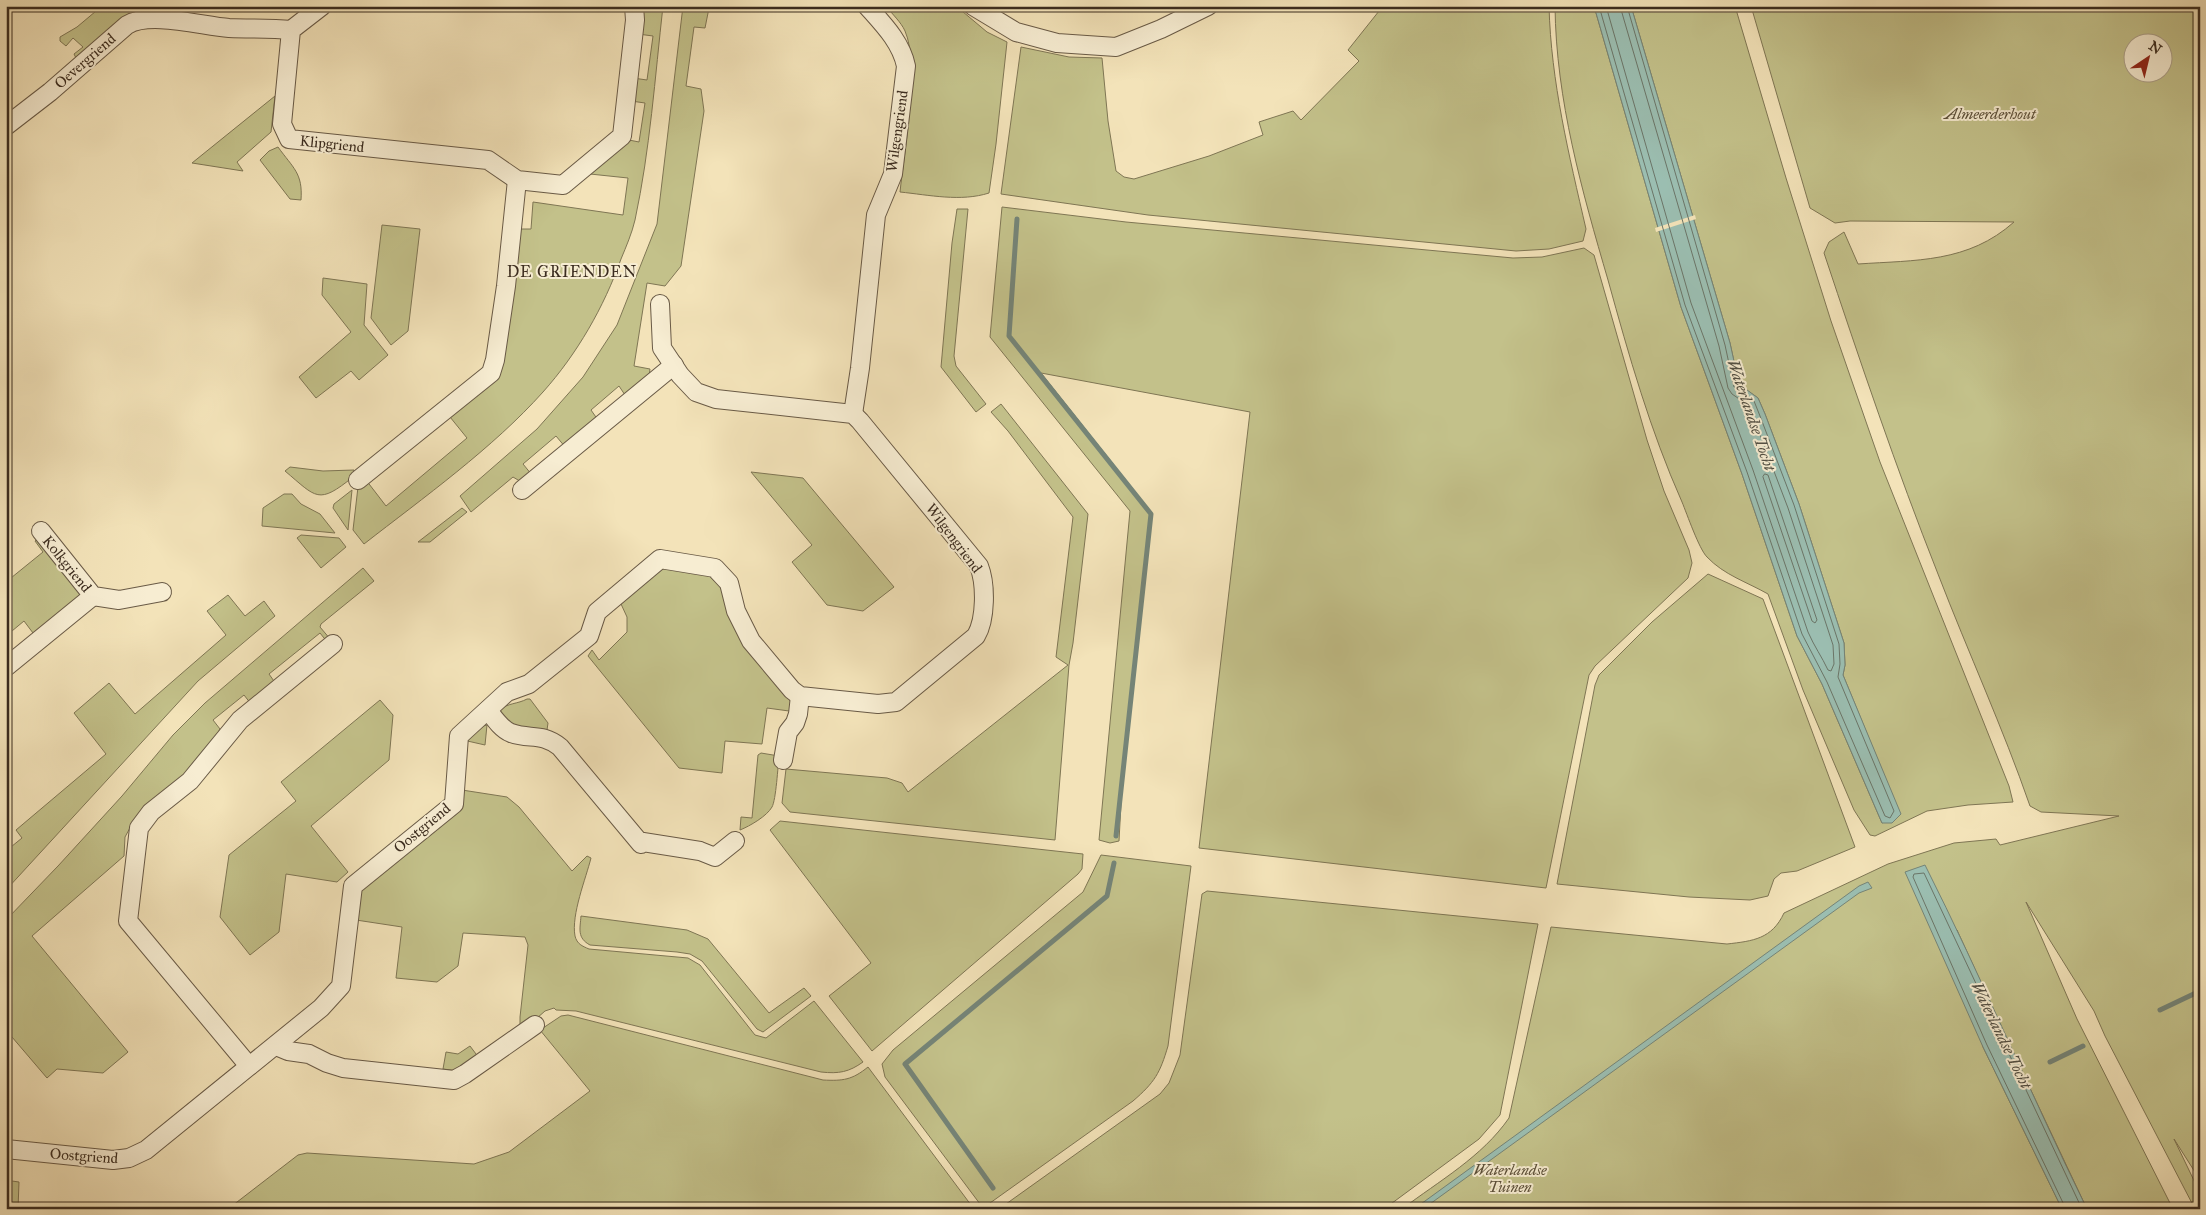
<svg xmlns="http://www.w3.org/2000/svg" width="2206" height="1215" viewBox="0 0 2206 1215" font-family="'IM FELL Great Primer',serif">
  <rect width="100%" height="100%" fill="#f3e3b9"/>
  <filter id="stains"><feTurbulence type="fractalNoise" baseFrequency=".004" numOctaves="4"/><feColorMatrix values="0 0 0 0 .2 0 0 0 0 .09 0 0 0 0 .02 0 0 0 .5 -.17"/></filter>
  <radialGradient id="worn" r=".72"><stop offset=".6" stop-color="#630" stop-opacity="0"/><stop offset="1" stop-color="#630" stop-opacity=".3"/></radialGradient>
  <g fill="#c3c18a" stroke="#7f7654" fill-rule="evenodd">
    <polygon points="102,6 144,6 145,12 133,13 125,17 76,58 74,54 83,47 73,38 66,46 60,41 60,37 77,27"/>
    <path d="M 646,6 L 663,6 C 655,77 650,150 635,220 C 632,233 626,247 621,259 C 604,307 577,354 543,392 C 493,448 423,498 364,544 L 353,530 L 358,487 L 366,480 L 386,506 L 467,438 L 450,417 L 496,378 L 519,229 L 531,229 L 533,202 L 623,215 L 628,178 L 590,174 L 629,140 L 639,142 L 645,103 L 631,101 L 633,78 L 647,80 L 653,36 L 638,34 L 642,10 Z"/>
    <polygon points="683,6 709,8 705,28 694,27 686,86 701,89 704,111 681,266 665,286 647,283 634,366 650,369 649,376 627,398 619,386 591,410 598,420 566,448 556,436 523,464 532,475 523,483 513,477 471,512 460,496 537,429 583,377 617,325 657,224"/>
    <path d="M 886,6 L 956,6 L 987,32 L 1007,42 L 996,144 L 989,193 C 961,202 929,195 900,192 C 904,153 920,65 905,31 C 901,22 892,14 886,6 Z"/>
    <path d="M 1383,6 L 1549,6 C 1551,82 1569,155 1586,229 L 1583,241 L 1549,249 L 1516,251 L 1148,215 L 1001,194 L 1021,47 L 1069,57 L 1102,58 L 1108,121 L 1116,171 L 1124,177 L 1134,179 L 1209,156 L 1263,135 L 1259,122 L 1293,111 L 1301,120 L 1359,61 L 1348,50 Z"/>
    <path d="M 1555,6 L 1594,6 L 1681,307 L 1742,474 L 1797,636 L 1822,684 L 1882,823 L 1900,814 L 1843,675 L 1845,665 L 1844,643 L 1799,504 L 1765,414 L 1758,398 L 1739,385 L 1730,343 L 1631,6 L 1735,6 L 1786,178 L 1831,321 L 1880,462 L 2009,786 L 2013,802 L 1968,805 L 1927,811 L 1875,836 L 1870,835 L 1854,810 L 1803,690 L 1768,594 C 1747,582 1724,575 1707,557 C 1699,549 1687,514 1682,502 C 1650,430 1629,356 1608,280 C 1582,191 1556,100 1555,6 Z"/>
    <path d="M 1751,6 L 2200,6 L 2200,1180 L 2174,1139 L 2200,1193 L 2200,1209 L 2195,1209 L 2105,1036 L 2094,1011 L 2026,902 L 2077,1019 L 2173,1209 L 2087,1209 L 2010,1046 L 1957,930 L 1983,1047 L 2062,1209 L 1402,1209 C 1439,1181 1482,1157 1509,1118 L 1551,927 L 1727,944 C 1753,941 1772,939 1784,913 L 1888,864 L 1954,843 L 1996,839 L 2000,845 L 2119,816 L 2041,812 L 2030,806 C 2003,728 1968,652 1938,574 C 1896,468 1860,361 1824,253 L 1829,242 L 1844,232 L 1858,264 C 1916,260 1968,263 2014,222 L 1850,221 L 1835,223 L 1810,208 ZM 2134,42 L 2164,42 L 2164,72 L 2134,72 Z"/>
    <polygon points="275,96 271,132 237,162 243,171 192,163"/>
    <path d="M 278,147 C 293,168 303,173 301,200 L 290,199 L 260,160 L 269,151 Z"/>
    <polygon points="1002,207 1126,222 1513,258 1542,257 1584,248 1594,255 1647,440 1664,491 1689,550 1692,563 1688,578 1595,666 1589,675 1546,888 1199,848 1250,412 1041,373 1152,513 1122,785 1119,841 1110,843 1099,840 1130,511 990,337"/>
    <polygon points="957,209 968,209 954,356 956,366 986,404 976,412 941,367 952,243"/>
    <polygon points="382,225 420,229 408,331 391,345 371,318"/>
    <polygon points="323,278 367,284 364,325 388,355 359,380 351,371 316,398 299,377 351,332 322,295"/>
    <polygon points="1001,404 1088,514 1073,643 1069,665 1055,840 790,812 782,803 786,769 887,778 902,783 908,792 1068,665 1056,657 1073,517 1008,431 991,412"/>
    <path d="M 290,467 L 323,471 L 354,470 L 353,477 C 318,505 317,498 285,471 Z"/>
    <polygon points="751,472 803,478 894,587 863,611 827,605 792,562 812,545"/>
    <polygon points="352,490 348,530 333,508 334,504"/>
    <polygon points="284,494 292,494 301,504 320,514 335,533 262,526 263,508"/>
    <polygon points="462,508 467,512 430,542 418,542"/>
    <polygon points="50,529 96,588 36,637 24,621 6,636 6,582 43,552 35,541"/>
    <polygon points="301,535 339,538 346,547 321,568 297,538"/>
    <polygon points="660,564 703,570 718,584 795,701 795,707 789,711 767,708 762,744 725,741 722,773 679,768 588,656 592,650 599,660 627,632 627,617 621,604 625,593"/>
    <path d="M 363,568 L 374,581 L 321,624 L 320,627 L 331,640 L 328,643 L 320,633 L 269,674 L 276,684 L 251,704 L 244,695 L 213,720 L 220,729 C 201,769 163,797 131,826 L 125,837 L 124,856 L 32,936 L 128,1052 L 103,1073 L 57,1069 L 47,1078 L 6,1030 L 6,920 L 58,866 L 122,796 L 173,735 L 205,703 Z"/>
    <polygon points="1708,574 1763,599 1855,847 1797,871 1781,873 1774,879 1768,896 1750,900 1689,897 1557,884 1595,685 1599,675 1652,622"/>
    <polygon points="228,595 245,616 264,601 275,616 198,681 6,890 6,851 22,838 16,830 106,754 74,713 109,683 135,714 226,635 207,611"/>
    <path d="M 527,699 L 530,699 L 548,723 L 547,730 L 513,728 L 501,718 L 500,710 C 507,703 518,704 527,699 Z"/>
    <polygon points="380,700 393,715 389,760 311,826 348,872 337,882 286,874 279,932 250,955 220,917 229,855 296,801 281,782"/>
    <polygon points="487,725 485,745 463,740 480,727"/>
    <path d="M 761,753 L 779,756 C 778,766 776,800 772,807 C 767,816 750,826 740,830 L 741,817 L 752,818 L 758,755 Z"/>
    <path d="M 462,790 L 507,797 L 519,807 L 572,871 L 587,856 L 591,858 C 586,878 571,915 575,936 C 577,944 582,946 589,949 L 688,958 L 700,965 L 755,1035 L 766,1038 L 814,1001 L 863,1062 C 849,1072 839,1074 821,1072 L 576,1011 L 556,1010 L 554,1008 L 545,1011 L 520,1033 L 520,1017 L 528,945 L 525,937 L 463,933 L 458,966 L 437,982 L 396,978 L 402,927 L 356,920 L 358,895 L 364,882 Z"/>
    <polygon points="780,821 1083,854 1082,869 1078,874 872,1051 829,996 871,963 770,830"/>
    <path d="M 1101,855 L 1191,866 L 1168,1046 C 1160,1073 1155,1082 1133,1101 L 983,1208 L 885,1077 L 882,1064 L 893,1050 L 1083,892 Z"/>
    <polygon points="1207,891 1538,924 1500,1115 1479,1139 1384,1209 999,1209 1160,1094 1169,1083 1180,1055 1202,894"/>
    <path d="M 581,916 L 687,930 L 708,939 L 769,1013 L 804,988 L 811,996 L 763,1032 L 757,1029 L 702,961 L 690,954 L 677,952 L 590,945 C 577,938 580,929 581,916 Z"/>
    <path d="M 568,1015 L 823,1080 C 843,1081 852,1080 868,1067 L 971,1205 L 967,1209 L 228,1209 L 298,1155 L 307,1153 L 474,1164 L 509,1152 L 590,1091 L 540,1030 L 561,1016 Z"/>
    <polygon points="470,1046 479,1058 459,1071 443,1069 446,1052 458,1054"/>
    <polygon points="12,1181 19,1182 18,1209 6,1209 6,1191"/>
  </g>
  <g fill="#9bbeb1" stroke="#758477">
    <polygon points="1594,6 1631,6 1730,343 1739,384 1758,398 1765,414 1799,504 1844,643 1845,665 1843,675 1901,814 1892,823 1882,823 1822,684 1797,636 1742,474 1681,307"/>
    <path d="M 1925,865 C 1982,978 2031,1095 2087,1209 L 2062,1209 L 1983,1047 L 1905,872 Z"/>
    <polygon points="1868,882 1872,888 1859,893 1423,1209 1414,1209 1859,886"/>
  </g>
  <polygon fill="#f3e3b9" points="1695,215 1696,219 1656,232 1655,228"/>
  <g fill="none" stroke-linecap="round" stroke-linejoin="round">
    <g stroke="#6b7568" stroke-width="1">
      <polyline points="1599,6 1685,305 1747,472 1802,634 1827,682 1885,816 1890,818 1894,811 1838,677 1840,664 1839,644 1794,505 1760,416 1754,401 1734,387 1725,345 1627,6"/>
      <path d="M 1606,6 L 1691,303 L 1753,470 L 1808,632 C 1814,646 1822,657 1828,670 L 1831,671 L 1834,664 L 1833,645 L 1788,508 L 1754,419 L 1748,405 L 1732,394 L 1728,388 L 1719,346 L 1620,6"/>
      <polygon points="1765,474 1768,475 1817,620 1815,623 1812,621 1763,477"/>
      <polyline points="2066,1209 1987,1045 1913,877 1914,874 1924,873 2082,1209"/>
    </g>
    <g stroke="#758477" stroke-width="5">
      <polyline points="1017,219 1009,336 1151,514 1116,836"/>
      <polyline points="2160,1010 2200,991"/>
      <polyline points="2050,1062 2083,1046"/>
      <polyline points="993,1188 905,1064 1107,896 1114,863"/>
      <polyline points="1007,1207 1009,1209"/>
    </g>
    <g stroke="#695a46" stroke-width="20">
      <g id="street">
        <polyline points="322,6 291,30 282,124 289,139 488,160 517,180 563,185 622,136 635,20 634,6"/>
        <polyline points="973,6 1016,32 1057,43 1116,47 1161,29 1208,6"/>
        <path d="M 6,126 L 50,92 L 127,25 C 150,11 202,26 229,28 C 250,29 270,28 291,30"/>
        <path d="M 853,414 L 860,368 L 876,215 L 893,174 L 906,66 C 901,42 883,24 867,6"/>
        <polyline points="358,480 491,373 495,360 506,286 517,180"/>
        <polyline points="522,490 674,365"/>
        <polyline points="41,531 93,596 119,600 162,592"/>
        <polyline points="6,667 93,596"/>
        <path d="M 488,710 C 494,718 501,729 511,733 C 530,740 541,732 560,747 L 641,844 L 643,842 L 700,851 L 715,857 L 735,841"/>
        <polyline points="783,760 788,732 795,723 798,714 800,696"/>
        <polyline points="276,1046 288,1051 309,1054 327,1063 343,1068 454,1080 465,1074 535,1025"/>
        <polyline points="249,1066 128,921 139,828 151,812 190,781 240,720 333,644"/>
        <path d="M 6,1149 L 113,1160 L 129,1158 L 146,1150 L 321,1008 L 341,986 L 353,886 L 454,804 L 459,736 L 507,692 L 529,684 L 589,636 L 597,612 L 660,559 L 715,568 L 729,583 L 736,611 L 751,641 L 792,690 L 800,696 L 878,704 L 896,702 L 976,636 C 986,619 986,584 979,566 L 860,421 L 853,414 L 716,399 L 696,392 L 680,375 L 662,348 L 660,304"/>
      </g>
    </g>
    <use href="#street" stroke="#f7edd2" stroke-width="18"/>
  </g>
  <g text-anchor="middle" stroke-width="4" stroke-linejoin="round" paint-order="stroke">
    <g font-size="15" fill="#3b2c1f" stroke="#f7edd2">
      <text transform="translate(85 61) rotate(-41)" y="5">Oevergriend</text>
      <text transform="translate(897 131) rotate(-82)" y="5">Wilgengriend</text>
      <text transform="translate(332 144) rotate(6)" y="5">Klipgriend</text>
      <text transform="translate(954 538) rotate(53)" y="5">Wilgengriend</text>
      <text transform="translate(67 564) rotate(51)" y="5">Kolkgriend</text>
      <text transform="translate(422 828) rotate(-40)" y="5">Oostgriend</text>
      <text transform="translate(84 1156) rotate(4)" y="5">Oostgriend</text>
    </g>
    <g font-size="15" font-style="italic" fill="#5d513a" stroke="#f7edd2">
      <text x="1990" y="119">Almeerderhout</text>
      <text x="1510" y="1175">Waterlandse<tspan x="1510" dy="17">Tuinen</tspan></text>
    </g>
    <g font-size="16" letter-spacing="1" fill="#3b2c1f" stroke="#f7edd2">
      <text x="572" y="277">DE GRIENDEN</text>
    </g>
    <g font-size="16" font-style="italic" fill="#535044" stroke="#f7edd2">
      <text transform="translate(1752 415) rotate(71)" y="6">Waterlandse Tocht</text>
      <text transform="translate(2002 1035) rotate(64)" y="6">Waterlandse Tocht</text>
    </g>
  </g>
  <rect width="2206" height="1215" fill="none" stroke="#f3e3b9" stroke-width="25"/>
  <rect x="8" y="8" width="2191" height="1200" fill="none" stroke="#3b2c1f" stroke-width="2.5"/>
  <rect x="12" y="12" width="2181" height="1190" fill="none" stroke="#3b2c1f"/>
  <g transform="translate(2148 58) rotate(35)"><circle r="24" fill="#f7edd2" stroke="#aca08a"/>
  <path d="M0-4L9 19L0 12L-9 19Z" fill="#8f2418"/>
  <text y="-8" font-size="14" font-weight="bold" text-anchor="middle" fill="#3b2c1f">N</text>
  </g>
  <rect width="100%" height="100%" filter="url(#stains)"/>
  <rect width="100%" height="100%" fill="url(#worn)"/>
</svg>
